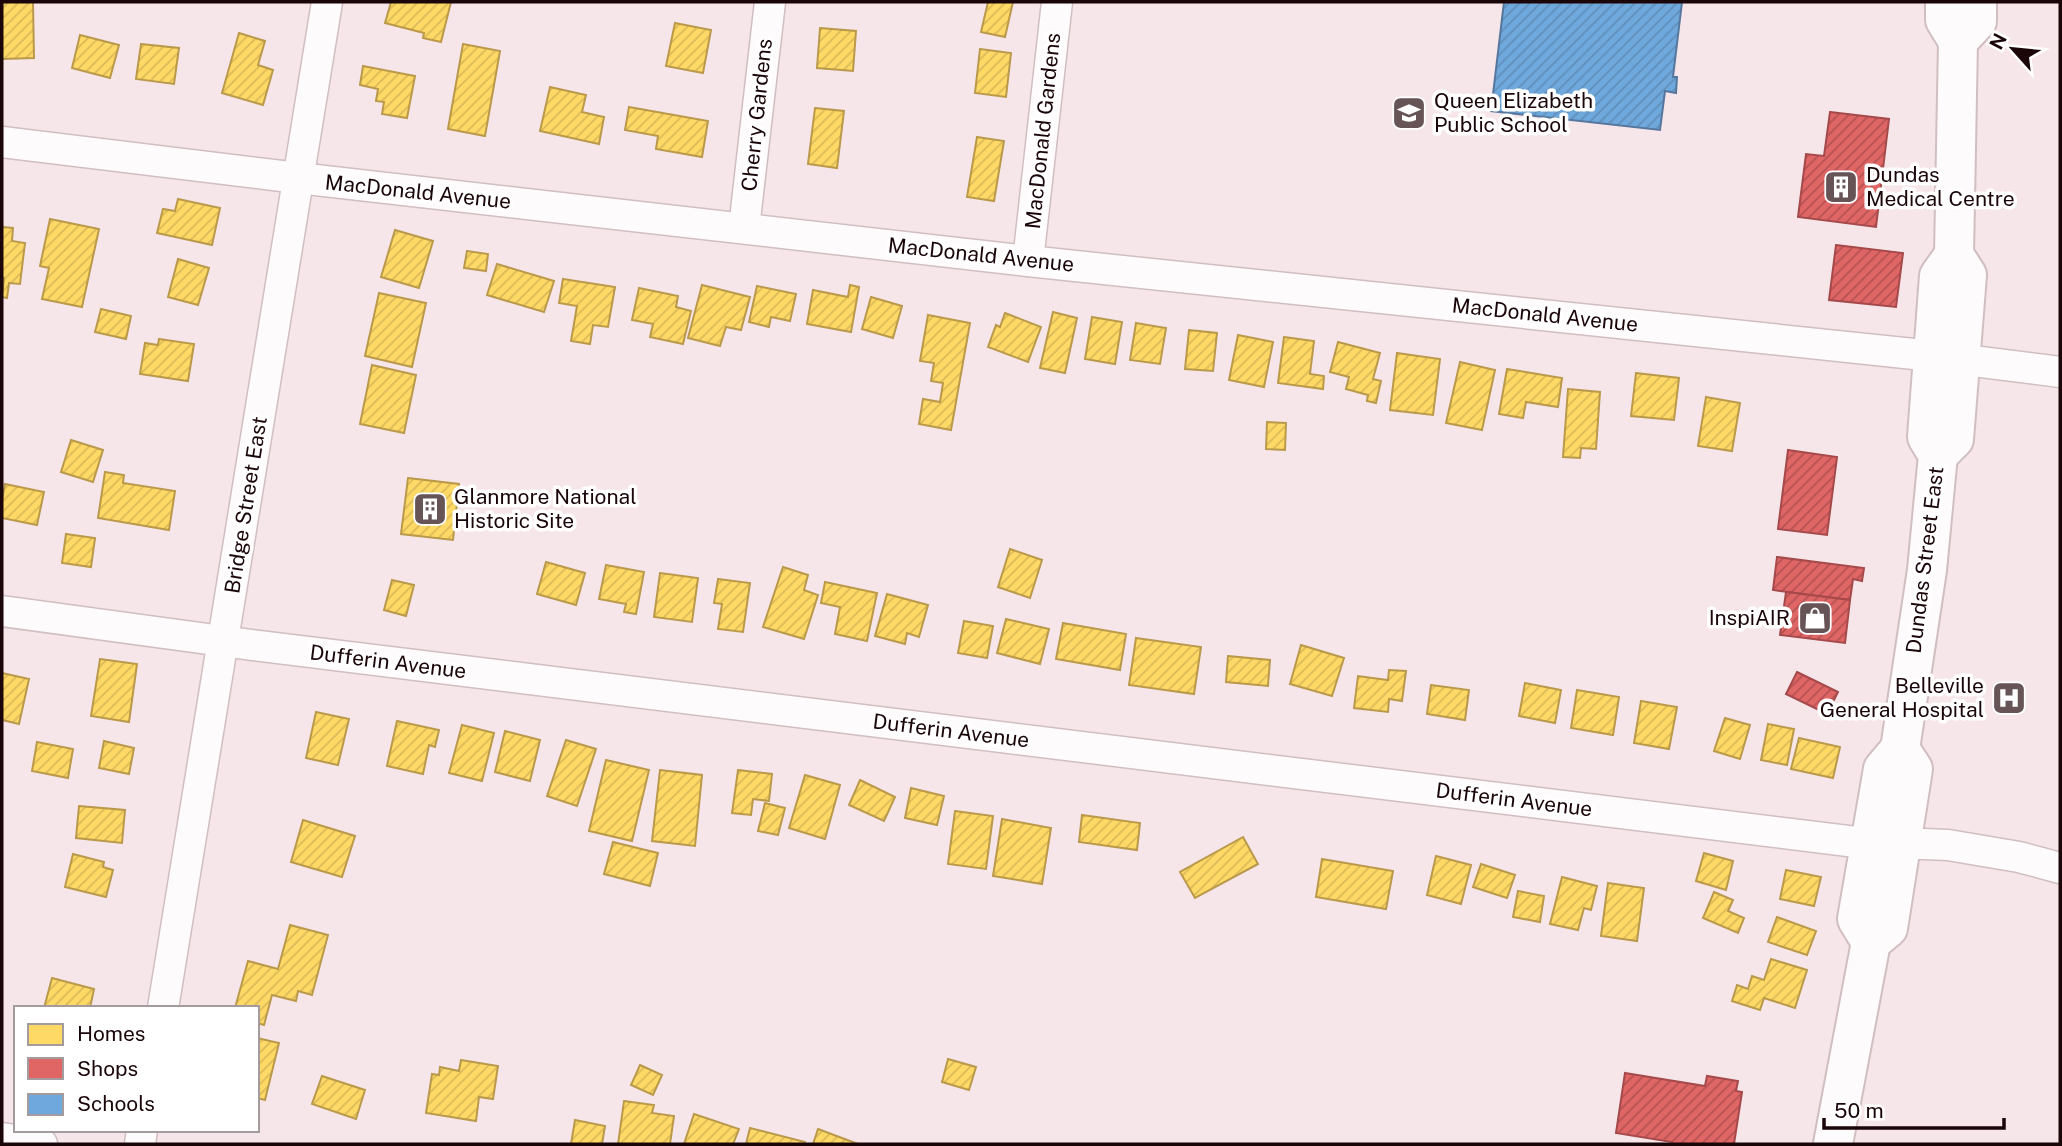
<svg xmlns="http://www.w3.org/2000/svg" width="2062" height="1146" viewBox="0 0 2062 1146" font-family="'Public Sans',sans-serif">
  <defs>
    <pattern id="homes-hatch" width="6" height="6" patternUnits="userSpaceOnUse" patternTransform="scale(1.75)"><rect width="6" height="6" fill="#ffd966"/><path d="M-1 1l2-2M0 6l6-6M5 7l2-2" fill="none" stroke="#dab957"/></pattern>
    <pattern id="shops-hatch" width="6" height="6" patternUnits="userSpaceOnUse" patternTransform="scale(1.75)"><rect width="6" height="6" fill="#e06666"/><path d="M-1 1l2-2M0 6l6-6M5 7l2-2" fill="none" stroke="#b55252"/></pattern>
    <pattern id="schools-hatch" width="6" height="6" patternUnits="userSpaceOnUse" patternTransform="scale(1.75)"><rect width="6" height="6" fill="#6fa8dc"/><path d="M-1 1l2-2M0 6l6-6M5 7l2-2" fill="none" stroke="#608fbb"/></pattern>
  </defs>
  <rect width="100%" height="100%" fill="#f6e6e9"/>
  <g fill="url(#homes-hatch)" stroke="#ba994a" stroke-width="2">
    <polygon points="2,2 33,2 34,58 2,59"/>
    <polygon points="391,2 451,2 441,42 423,38 424,33 385,23"/>
    <polygon points="988,2 1013,2 1005,37 981,32"/>
    <polygon points="675,23 711,30 703,73 666,66"/>
    <polygon points="820,28 856,31 853,71 817,68"/>
    <polygon points="239,33 265,41 258,65 273,70 263,105 222,93"/>
    <polygon points="80,35 119,45 110,78 72,68"/>
    <polygon points="141,44 179,48 174,84 136,79"/>
    <polygon points="463,44 500,51 485,136 448,129"/>
    <polygon points="980,49 1011,53 1006,97 975,93"/>
    <polygon points="363,66 415,76 407,118 382,114 384,102 376,101 378,89 360,85"/>
    <polygon points="550,87 586,95 582,112 604,117 599,144 540,131"/>
    <polygon points="629,107 708,121 702,157 656,149 658,136 625,130"/>
    <polygon points="815,108 844,111 837,168 808,164"/>
    <polygon points="977,137 1004,141 994,201 967,197"/>
    <polygon points="178,199 220,208 212,245 157,233 163,209 175,211"/>
    <polygon points="50,219 99,229 82,307 42,299 49,268 40,266"/>
    <polygon points="2,227 13,228 12,241 25,243 20,284 9,283 7,298 2,297 4,278 2,277"/>
    <polygon points="395,230 433,241 419,288 381,277"/>
    <polygon points="467,251 488,254 486,271 464,268"/>
    <polygon points="178,259 209,268 198,305 168,297"/>
    <polygon points="497,264 554,281 544,312 487,295"/>
    <polygon points="563,279 615,287 608,327 593,325 590,344 571,341 577,306 559,303"/>
    <polygon points="702,285 750,297 741,330 726,327 720,346 688,338"/>
    <polygon points="850,285 859,287 851,332 807,324 813,290 848,297"/>
    <polygon points="757,286 796,294 790,321 771,317 769,327 749,322"/>
    <polygon points="639,288 678,296 676,307 691,311 683,344 650,337 653,324 632,320"/>
    <polygon points="379,293 426,303 412,367 365,356"/>
    <polygon points="871,297 902,306 893,338 862,329"/>
    <polygon points="101,309 131,316 126,339 95,332"/>
    <polygon points="1053,312 1077,318 1065,373 1040,368"/>
    <polygon points="1005,313 1041,327 1028,362 988,347 996,325 1000,327"/>
    <polygon points="928,315 970,323 951,430 919,424 923,399 940,402 943,383 931,381 934,363 920,361"/>
    <polygon points="1092,317 1122,322 1115,364 1085,359"/>
    <polygon points="1136,323 1166,328 1160,364 1130,360"/>
    <polygon points="1189,330 1217,333 1213,371 1185,369"/>
    <polygon points="1238,335 1273,342 1264,387 1229,380"/>
    <polygon points="1284,337 1314,341 1310,374 1324,376 1323,389 1278,383"/>
    <polygon points="159,339 194,344 188,381 140,374 145,343 158,345"/>
    <polygon points="1338,342 1380,353 1373,379 1381,381 1376,403 1367,401 1368,395 1346,389 1349,377 1330,372"/>
    <polygon points="1397,353 1440,359 1433,415 1390,410"/>
    <polygon points="1460,362 1495,370 1482,430 1446,423"/>
    <polygon points="372,365 416,375 404,433 360,424"/>
    <polygon points="1507,369 1562,378 1558,407 1526,402 1523,418 1499,414"/>
    <polygon points="1636,373 1679,378 1674,420 1631,416"/>
    <polygon points="1568,389 1600,392 1596,449 1581,448 1580,458 1563,457"/>
    <polygon points="1706,397 1740,403 1732,451 1698,446"/>
    <polygon points="1267,422 1286,423 1285,450 1266,449"/>
    <polygon points="71,440 103,450 93,482 61,472"/>
    <polygon points="105,472 124,475 123,483 175,491 169,530 98,518"/>
    <polygon points="408,478 459,484 453,540 401,534"/>
    <polygon points="5,484 44,492 37,525 2,518 2,500"/>
    <polygon points="66,534 95,538 91,567 62,563"/>
    <polygon points="1010,549 1042,560 1030,598 998,587"/>
    <polygon points="546,562 585,573 576,605 537,594"/>
    <polygon points="606,565 644,572 636,614 624,612 626,604 599,599"/>
    <polygon points="783,567 808,575 804,590 818,595 804,639 763,627"/>
    <polygon points="660,573 698,578 692,622 654,617"/>
    <polygon points="718,579 750,583 743,632 718,629 722,604 714,603"/>
    <polygon points="392,580 414,585 406,616 384,610"/>
    <polygon points="825,582 877,593 867,641 835,634 840,607 821,603"/>
    <polygon points="887,594 928,605 919,637 907,633 905,644 875,636"/>
    <polygon points="1006,619 1049,629 1040,664 997,653"/>
    <polygon points="964,621 993,626 987,658 958,653"/>
    <polygon points="1063,623 1126,634 1120,670 1056,659"/>
    <polygon points="1136,638 1201,647 1194,694 1129,685"/>
    <polygon points="1301,645 1344,658 1332,696 1290,684"/>
    <polygon points="1228,656 1270,660 1268,686 1226,682"/>
    <polygon points="100,659 137,664 129,722 91,716"/>
    <polygon points="1389,670 1406,671 1402,701 1389,699 1388,712 1354,708 1358,676 1388,680"/>
    <polygon points="2,673 29,679 19,724 2,720"/>
    <polygon points="1525,683 1561,690 1555,723 1519,716"/>
    <polygon points="1431,685 1469,690 1465,720 1427,714"/>
    <polygon points="1577,690 1619,697 1613,735 1571,728"/>
    <polygon points="1641,701 1677,707 1669,749 1634,743"/>
    <polygon points="316,712 349,719 338,765 306,758"/>
    <polygon points="1725,718 1750,725 1740,759 1714,751"/>
    <polygon points="397,721 439,730 435,747 429,745 423,774 387,766"/>
    <polygon points="1768,724 1794,729 1787,765 1761,760"/>
    <polygon points="462,725 494,733 482,781 449,773"/>
    <polygon points="505,731 540,740 530,781 495,772"/>
    <polygon points="1799,738 1840,747 1833,778 1791,769"/>
    <polygon points="566,740 596,749 577,806 547,796"/>
    <polygon points="104,741 134,748 129,774 99,768"/>
    <polygon points="37,742 73,749 68,778 32,771"/>
    <polygon points="606,760 649,770 632,841 589,831"/>
    <polygon points="660,770 702,775 695,846 652,841"/>
    <polygon points="738,770 772,774 769,801 753,799 751,815 732,813"/>
    <polygon points="805,775 840,785 825,839 789,828"/>
    <polygon points="860,780 895,797 884,821 849,805"/>
    <polygon points="911,788 944,796 937,825 905,818"/>
    <polygon points="765,803 785,808 778,835 758,831"/>
    <polygon points="79,806 125,810 122,843 76,838"/>
    <polygon points="955,811 993,816 986,869 948,864"/>
    <polygon points="1082,815 1140,823 1137,850 1079,842"/>
    <polygon points="1002,819 1051,828 1042,884 993,876"/>
    <polygon points="303,820 355,836 342,877 291,862"/>
    <polygon points="1243,837 1258,864 1195,898 1180,872"/>
    <polygon points="613,842 658,853 650,886 604,874"/>
    <polygon points="1704,853 1733,861 1726,890 1696,881"/>
    <polygon points="73,854 104,862 103,867 113,870 106,897 65,887"/>
    <polygon points="1436,856 1471,865 1461,904 1427,895"/>
    <polygon points="1322,859 1393,871 1386,909 1316,897"/>
    <polygon points="1481,864 1515,875 1507,898 1473,887"/>
    <polygon points="1786,870 1821,877 1814,906 1780,899"/>
    <polygon points="1562,877 1597,886 1591,910 1584,908 1578,930 1550,924"/>
    <polygon points="1608,883 1644,888 1637,941 1601,936"/>
    <polygon points="1518,891 1544,896 1540,922 1513,917"/>
    <polygon points="1714,892 1733,900 1728,911 1744,918 1738,933 1703,918"/>
    <polygon points="1777,917 1816,931 1807,955 1768,942"/>
    <polygon points="290,925 328,935 312,995 298,991 296,1001 272,995 264,1025 257,1023 257,1008 235,1008 248,961 278,969"/>
    <polygon points="1771,959 1807,970 1795,1008 1764,998 1760,1010 1732,1001 1737,985 1748,989 1752,976 1764,980"/>
    <polygon points="52,978 94,989 90,1008 44,1008"/>
    <polygon points="257,1038 279,1043 265,1100 257,1098"/>
    <polygon points="948,1059 976,1067 969,1090 942,1082"/>
    <polygon points="461,1060 498,1066 493,1099 479,1097 476,1121 426,1113 432,1074 439,1075 440,1067 459,1071"/>
    <polygon points="640,1065 662,1075 653,1095 631,1085"/>
    <polygon points="322,1076 365,1090 356,1119 312,1104"/>
    <polygon points="624,1101 654,1105 652,1113 674,1116 670,1144 618,1144"/>
    <polygon points="694,1114 739,1129 733,1144 684,1144"/>
    <polygon points="575,1120 605,1126 602,1144 571,1144"/>
    <polygon points="750,1128 805,1142 805,1144 746,1144"/>
    <polygon points="818,1129 858,1144 813,1144"/>
  </g>
  <g fill="url(#shops-hatch)" stroke="#a5494a" stroke-width="2">
    <polygon points="1830,112 1889,119 1876,227 1798,217 1806,154 1824,156"/>
    <polygon points="1836,245 1903,253 1896,307 1829,300"/>
    <polygon points="1788,450 1837,457 1827,535 1778,529"/>
    <polygon points="1777,557 1864,568 1862,581 1853,579 1850,600 1773,590"/>
    <polygon points="1786,592 1850,600 1845,643 1780,635"/>
    <polygon points="1797,672 1838,692 1827,714 1786,694"/>
    <polygon points="1625,1073 1705,1086 1707,1076 1738,1081 1736,1091 1742,1092 1734,1144 1672,1144 1672,1142 1616,1133"/>
  </g>
  <polygon fill="url(#schools-hatch)" stroke="#56779d" stroke-width="2" points="1504,2 1682,2 1673,77 1677,77 1676,93 1665,91 1660,130 1491,111"/>
  <g fill="none" stroke-linecap="round" stroke-linejoin="round">
    <g stroke="#d1bec1" stroke-width="33">
      <g id="minor">
        <polyline points="2,142 298,178 1028,261 1933,356 2060,372"/>
        <polyline points="744,228 770,2"/>
        <polyline points="1028,261 1057,2"/>
        <polyline points="2,611 252,645 1848,841 1948,845 2019,857 2060,868"/>
        <polyline points="163,1008 327,2"/>
        <polyline points="2,1138 42,1144"/>
        <polyline points="140,1144 142,1130"/>
      </g>
    </g>
    <g stroke="#d1bec1" stroke-width="42">
      <g id="major">
        <polyline points="1958,41 1977,21 1977,2"/>
        <polyline points="1938,455 1954,439 1967,275 1954,255"/>
        <polyline points="1871,942 1857,919 1883,769 1900,749 1927,570 1938,455 1927,437 1939,276 1954,255 1958,41 1945,20 1945,2"/>
        <polyline points="1833,1144 1871,942 1888,928 1913,769 1900,749"/>
      </g>
    </g>
    <use href="#minor" stroke="#fefbfc" stroke-width="30"/>
    <use href="#major" stroke="#fefbfc" stroke-width="38"/>
  </g>
  <defs>
    <g id="school-square" transform="scale(1.75)"><rect x="-9" y="-9" width="18" height="18" rx="4" fill="#675457" stroke="#fff"/><path d="M0-5L7-2L0 1L-7-2ZM-4 1L0 2.5L4 1V4Q0 6-4 4Z" fill="#fff"/></g>
    <g id="building-square" transform="scale(1.75)"><rect x="-9" y="-9" width="18" height="18" rx="4" fill="#675457" stroke="#fff"/><path d="M-4-6H4V6H1V3H-1V6H-4ZM-2.5-4.3h1.7v1.8h-1.7ZM.8-4.3h1.7v1.8H.8ZM-2.5-1h1.7V.8h-1.7ZM.8-1h1.7V.8H.8Z" fill="#fff"/></g>
    <g id="shop-square" transform="scale(1.75)"><rect x="-9" y="-9" width="18" height="18" rx="4" fill="#675457" stroke="#fff"/><path d="M-5-2.5h2.3a2.7 3.5 0 0 1 5.4 0H5L5.5 6h-11ZM-1.5-2.5h3a1.5 2.3 0 0 0-3 0Z" fill="#fff"/></g>
    <g id="hospital-square" transform="scale(1.75)"><rect x="-9" y="-9" width="18" height="18" rx="4" fill="#675457" stroke="#fff"/><path d="M-5-5h3v3.5h4V-5h3V5h-3V1.5h-4V5h-3Z" fill="#fff"/></g>
  </defs>
  <g fill-rule="evenodd">
    <use href="#school-square" x="1409" y="113"/>
    <use href="#building-square" x="1841" y="187"/>
    <use href="#building-square" x="430" y="509"/>
    <use href="#shop-square" x="1815" y="618"/>
    <use href="#hospital-square" x="2009" y="698"/>
  </g>
  <g text-anchor="middle" stroke-width="7" stroke-linejoin="round" paint-order="stroke">
    <g font-size="21" fill="#1a0509" stroke="#fff" text-anchor="start">
      <text x="1434" y="108">Queen Elizabeth<tspan x="1434" dy="24">Public School</tspan></text>
      <text x="1866" y="182">Dundas<tspan x="1866" dy="24">Medical Centre</tspan></text>
      <text x="454" y="504">Glanmore National<tspan x="454" dy="24">Historic Site</tspan></text>
      <text x="1790" y="625" text-anchor="end">InspiAIR</text>
      <text x="1984" y="693" text-anchor="end">Belleville<tspan x="1984" dy="24">General Hospital</tspan></text>
    </g>
    <g font-size="21" fill="#1a0509" stroke="#fff">
      <text transform="translate(757 115) rotate(-84)" y="7">Cherry Gardens</text>
      <text transform="translate(1043 131) rotate(-84)" y="7">MacDonald Gardens</text>
      <text transform="translate(418 192) rotate(6)" y="7">MacDonald Avenue</text>
      <text transform="translate(981 255) rotate(6)" y="7">MacDonald Avenue</text>
      <text transform="translate(1545 315) rotate(6)" y="7">MacDonald Avenue</text>
      <text transform="translate(246 505) rotate(-81)" y="7">Bridge Street East</text>
      <text transform="translate(1925 560) rotate(-83)" y="7">Dundas Street East</text>
      <text transform="translate(388 662) rotate(7)" y="7">Dufferin Avenue</text>
      <text transform="translate(951 731) rotate(7)" y="7">Dufferin Avenue</text>
      <text transform="translate(1514 800) rotate(7)" y="7">Dufferin Avenue</text>
    </g>
  </g>
  <rect width="2062" height="1146" fill="none" stroke="#1a0509" stroke-width="7"/>
  <rect x="14" y="1006" width="245" height="126" fill="#ffffff" stroke="#a39b9d" stroke-width="2"/>
  <rect x="28" y="1024" width="35" height="21" fill="#ffd966" stroke="#a39b9d" stroke-width="2"/>
  <text x="77" y="1041" font-size="21" fill="#1a0509">Homes</text>
  <rect x="28" y="1058" width="35" height="21" fill="#e06666" stroke="#a39b9d" stroke-width="2"/>
  <text x="77" y="1076" font-size="21" fill="#1a0509">Shops</text>
  <rect x="28" y="1094" width="35" height="21" fill="#6fa8dc" stroke="#a39b9d" stroke-width="2"/>
  <text x="77" y="1111" font-size="21" fill="#1a0509">Schools</text>
  <g transform="translate(2013 49) rotate(297)" stroke="#ffffff" stroke-width="5" paint-order="stroke">
  <path d="M0-5L12 26L0 18L-12 26Z" fill="#1a0509"/>
  <text y="-10" font-size="19" font-weight="bold" text-anchor="middle" fill="#1a0509">N</text>
  </g>
  <path d="M1824 1118v10h180v-10" fill="none" stroke="#1a0509" stroke-width="3.5"/>
  <text x="1834" y="1118" font-size="21" fill="#1a0509" stroke="#ffffff" stroke-width="5" paint-order="stroke">50 m</text>
</svg>
